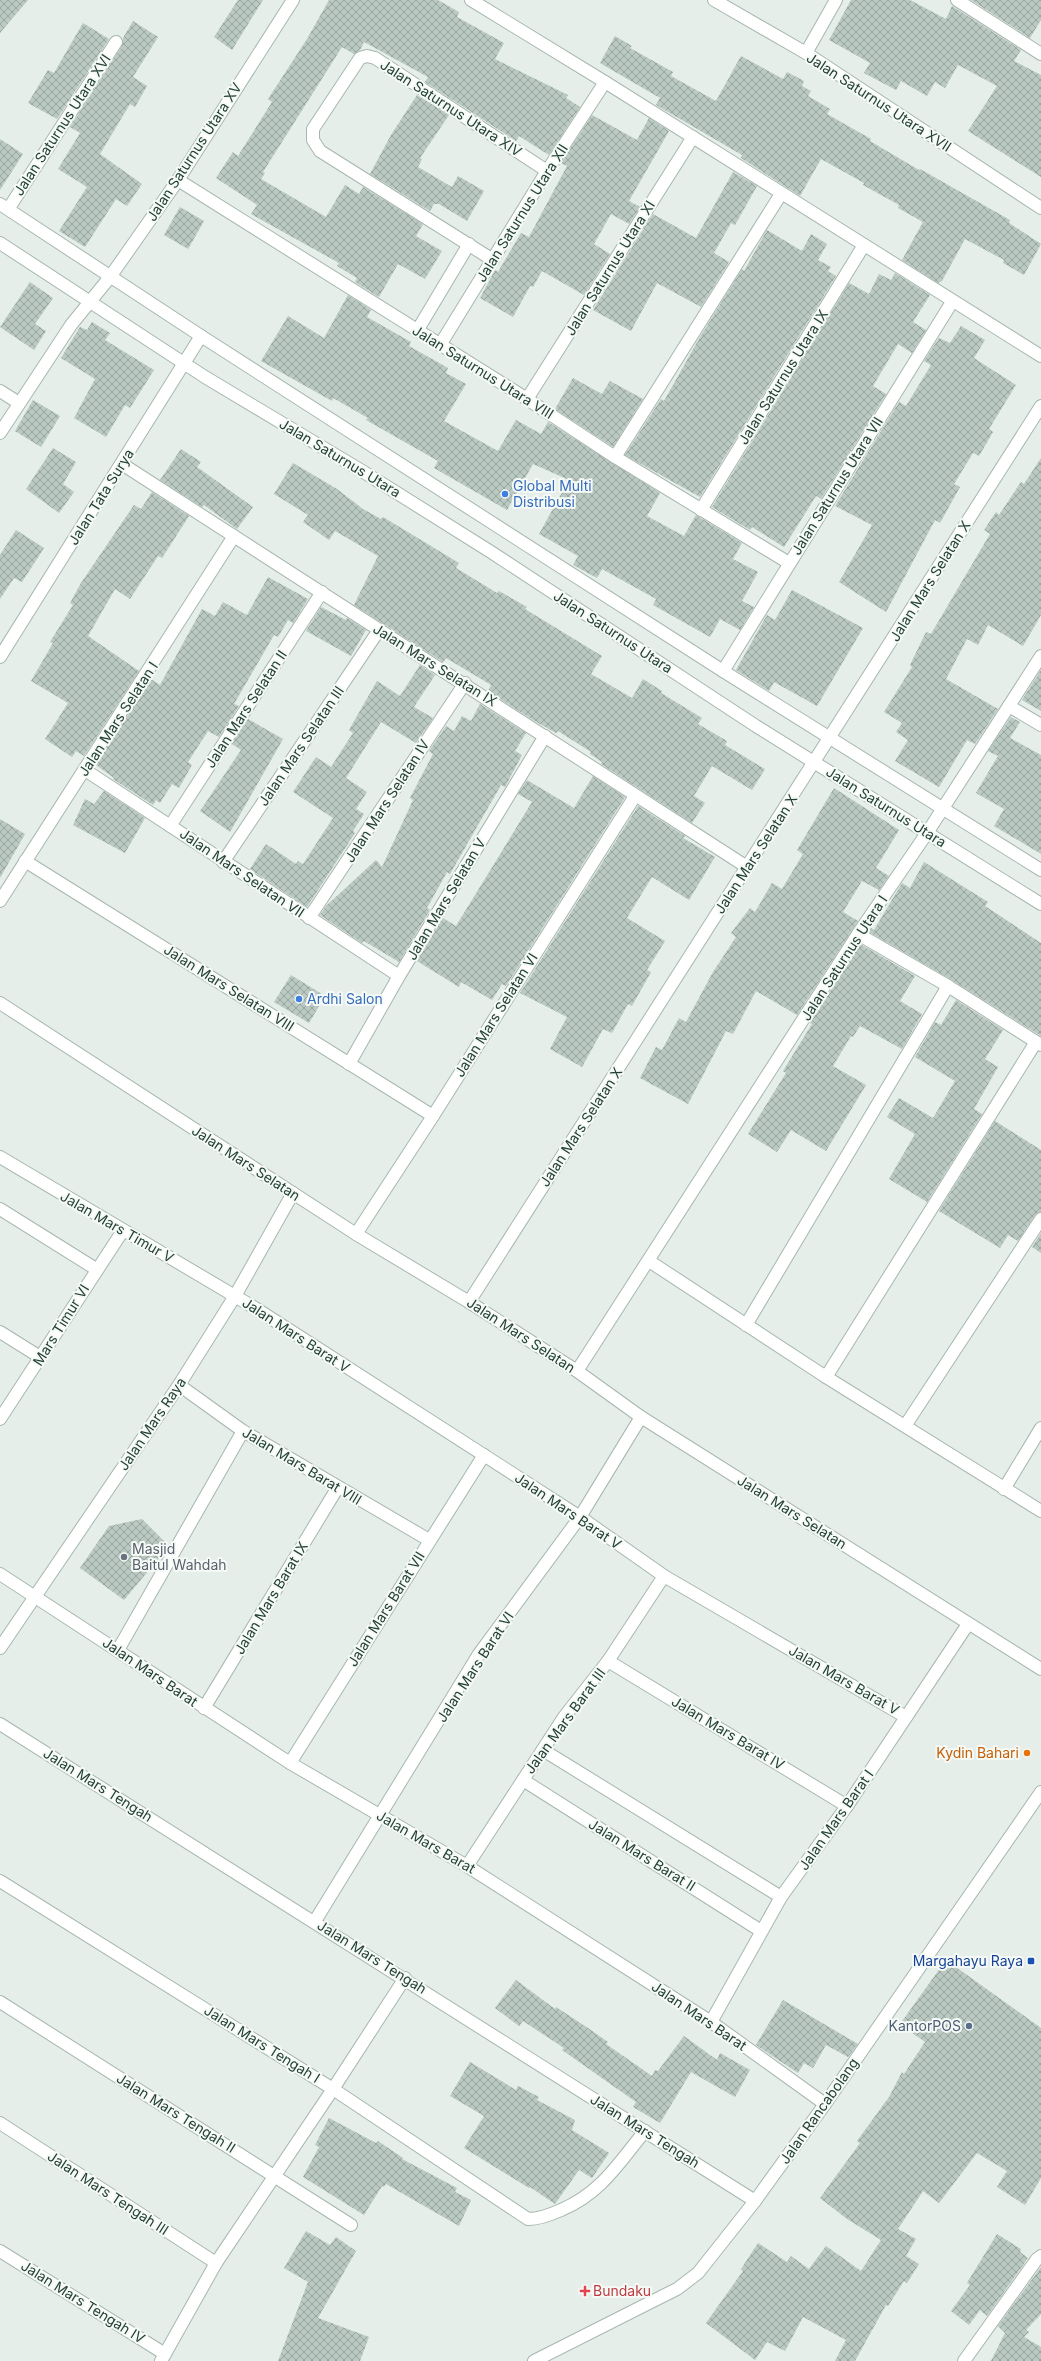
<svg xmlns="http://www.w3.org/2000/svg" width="1041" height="2361" viewBox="0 0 1041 2361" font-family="Inter,sans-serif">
  <defs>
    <pattern id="building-cross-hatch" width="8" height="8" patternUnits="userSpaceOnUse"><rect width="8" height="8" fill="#bac9c1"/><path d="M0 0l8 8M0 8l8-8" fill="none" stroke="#97a59e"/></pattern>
  </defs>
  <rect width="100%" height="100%" fill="#e5eee8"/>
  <g fill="url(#building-cross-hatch)">
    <polygon points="0,0 28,0 0,33"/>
    <polygon points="238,0 263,0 232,50 214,37"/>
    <polygon points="329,0 438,0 459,12 457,17 504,43 495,59 568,95 566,98 580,107 549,155 519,136 516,141 425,82 428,77 364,42 360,50 354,54 342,47 263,172 265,173 261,179 326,217 345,185 359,194 363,187 423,224 416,236 442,251 425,279 398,264 379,297 355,282 357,278 337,266 339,263 251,214 257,205 216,178 233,152 238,156 272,102 268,99 307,39"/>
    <polygon points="851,0 910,0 946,19 952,6 1021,50 1014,61 1041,75 1041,177 968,131 997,86 958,65 945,88 935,82 927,96 901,81 896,90 864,73 870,63 829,40"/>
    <polygon points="971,0 1041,0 1041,20 1030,38"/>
    <polygon points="133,21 158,37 133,77 147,86 135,107 130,104 100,154 142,184 127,206 116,199 85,247 59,231 87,187 58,169 80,133 70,127 122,46 123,38"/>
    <polygon points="83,23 109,39 57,119 28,103 48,70 54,73"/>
    <polygon points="615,36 632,46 630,48 673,72 671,76 716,101 741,56 783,79 787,72 804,81 802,86 811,91 808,96 830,109 827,114 871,139 870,141 919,170 920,169 1010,220 1009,223 1041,244 1024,275 1003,263 1004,260 965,239 942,281 938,283 902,260 923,222 898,208 899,205 863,185 864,183 821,159 800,196 741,158 742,155 656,105 660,98 600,63"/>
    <polygon points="417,95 449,115 420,158 422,159 418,167 452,187 458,176 484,191 467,221 439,204 434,204 430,211 370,174 391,135"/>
    <polygon points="592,115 637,140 649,118 669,131 629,201 640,207 629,224 611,214 594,244 610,254 584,295 542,271 533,287 530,286 513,317 480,298 495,270 498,272 521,233 529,237 567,166 561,163"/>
    <polygon points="0,139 23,154 0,190"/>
    <polygon points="733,172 757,186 735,225 731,223 714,253 729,262 701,307 657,283 631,331 593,310 653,214 696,238"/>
    <polygon points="180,207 204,221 188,249 164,235"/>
    <polygon points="767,230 802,251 811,234 827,244 818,260 831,267 828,271 836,276 700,497 625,455 661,399 664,401 700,337 742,269 744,271"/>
    <polygon points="895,273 930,295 913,322 926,330 912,353 898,344 873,386 886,394 821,499 816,496 784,547 752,527 750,530 712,507 849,283 869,294 879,274 891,280"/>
    <polygon points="30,282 53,298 35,324 46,331 34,350 0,327"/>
    <polygon points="348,295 371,310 367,317 411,342 409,346 448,368 446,373 466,384 444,421 498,451 516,420 541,434 548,422 660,493 647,516 684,536 696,515 742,543 733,559 758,572 742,601 754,607 740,630 720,619 710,637 653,605 656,599 602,569 597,578 573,565 578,556 539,534 569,480 533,464 507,510 434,468 438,461 366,420 368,418 333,398 332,401 261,361 288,316 324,338"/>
    <polygon points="92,322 110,333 105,340 154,370 130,408 125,405 106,437 74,418 95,379 61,358 80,327 87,330"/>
    <polygon points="961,326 985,340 974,358 1016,385 989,429 993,432 979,456 973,453 954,484 960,487 940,523 935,520 886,612 839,582 872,525 835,506 899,402 906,406 931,365 924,361 939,338 950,343"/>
    <polygon points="573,378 602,394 610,381 643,399 613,447 555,409"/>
    <polygon points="33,400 60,416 41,447 15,431"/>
    <polygon points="53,448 76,462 63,484 74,492 59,513 26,489"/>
    <polygon points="181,449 201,462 197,467 253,507 237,529 204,505 202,507 160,480"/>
    <polygon points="1041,458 1041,615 1023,646 988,625 978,645 967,639 946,679 998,709 975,744 967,740 939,787 895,761 908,740 896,732 902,723 884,712 912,667 910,665 926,632 931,634 990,534 984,530 996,512 999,515 1021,482 1024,484"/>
    <polygon points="293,463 337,489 363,509 381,519 383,517 459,563 456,568 497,593 499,591 527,607 525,609 602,656 591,674 632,698 643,679 662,691 661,693 702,718 698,724 727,741 725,745 765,769 752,790 712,766 694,796 705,803 692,823 601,764 602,762 590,754 591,752 558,731 556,733 533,720 488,691 491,685 446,658 443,662 354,605 378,556 335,531 329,540 303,522 308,515 274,494"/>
    <polygon points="152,492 189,516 162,558 158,556 130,599 115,589 88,636 139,671 84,756 76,751 72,757 45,739 68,703 31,681 53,643 50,642 73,605 70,603 81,583 134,505 141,509"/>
    <polygon points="16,530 44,548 22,582 14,578 0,599 0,555"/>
    <polygon points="268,577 308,599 293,623 288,620 278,637 274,635 234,704 239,706 219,737 208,731 188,762 192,765 179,788 172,784 160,803 156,800 153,805 113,779 114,778 96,765 151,679 160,685 202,609 215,616 223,602 247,615"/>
    <polygon points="792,590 863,628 817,706 774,682 769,691 736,670 767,615 775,620"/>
    <polygon points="321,607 346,620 347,618 366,630 351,656 306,631"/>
    <polygon points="420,665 435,675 414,707 433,718 416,743 381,722 346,778 367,792 356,809 364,814 353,831 355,833 307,907 250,869 266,844 296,864 298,861 303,864 333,818 293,792 316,757 331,767 353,733 349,730 377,681 400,696"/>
    <polygon points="1041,670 1041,711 1022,700"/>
    <polygon points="480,704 526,733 515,751 522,755 505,787 501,785 450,874 447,872 427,908 430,910 399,962 364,941 362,943 320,915 326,906 376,860 382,867 413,800 410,798 433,754 429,751 446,726 454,731 462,716 471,721"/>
    <polygon points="1011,717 1020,722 1010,738 1041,755 1041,854 994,826 1004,809 976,793 998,756 988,751"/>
    <polygon points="248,719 283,739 230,832 200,811 241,750 232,744"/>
    <polygon points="593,776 625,797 506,986 502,984 492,1000 461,982 459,987 417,961 443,918 456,926 532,802 518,794 527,780 574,808"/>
    <polygon points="834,788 899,830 876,868 889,876 879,890 862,881 843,912 858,921 797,1015 756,991 733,1034 726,1031 688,1104 640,1078 656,1047 662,1050 679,1018 686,1022 713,972 736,937 731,933 750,908 755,912 772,883 782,889 803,854 797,850"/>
    <polygon points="104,791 145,818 125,853 73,825 85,799 94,804"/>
    <polygon points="638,806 685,836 683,838 715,857 689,900 652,877 627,918 665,941 647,970 651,972 632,1006 628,1004 612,1033 603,1029 582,1067 550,1049 567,1017 520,993"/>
    <polygon points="0,819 25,834 0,878"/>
    <polygon points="924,862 988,902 985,906 1041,943 1041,1036 952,980 869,932 871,928 874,930 902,883 910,888"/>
    <polygon points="860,944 915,976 900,1001 922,1014 902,1049 860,1026 853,1037 851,1036 833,1066 866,1085 826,1151 791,1130 777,1152 748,1134 786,1073 783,1071 812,1024 810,1023"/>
    <polygon points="291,975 325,996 309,1023 274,1002"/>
    <polygon points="956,1000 1003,1030 985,1059 998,1067 974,1109 982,1114 927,1202 889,1179 915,1134 887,1117 899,1098 933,1118 955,1081 915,1057 935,1022 941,1025"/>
    <polygon points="995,1121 1041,1150 1041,1212 1035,1215 1018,1241 1008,1235 1000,1248 939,1211"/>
    <polygon points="1041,1233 1041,1253 1032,1247"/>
    <polygon points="142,1519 169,1546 124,1600 80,1568 109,1526"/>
    <polygon points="946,1960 1041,2028 1041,2178 1025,2205 997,2187 1007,2171 977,2153 939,2203 923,2191 898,2229 916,2239 906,2256 919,2264 907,2283 904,2281 888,2306 886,2305 855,2361 835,2361 846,2340 803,2317 785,2351 767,2342 755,2360 706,2323 743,2271 741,2269 758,2243 787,2262 791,2256 809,2269 826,2246 861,2271 881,2240 847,2219 820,2198 860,2143 857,2141 889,2097 902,2072 904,2074 925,2042 900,2024"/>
    <polygon points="516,1980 555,2009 556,2007 588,2028 608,2042 606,2044 652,2076 655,2070 658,2071 684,2036 717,2060 720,2053 750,2070 735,2097 691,2072 660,2123 633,2107 636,2102 562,2050 564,2048 523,2021 519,2026 495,2008"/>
    <polygon points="783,2000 858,2044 848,2057 826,2045 813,2068 804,2063 798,2073 756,2045"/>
    <polygon points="470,2062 516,2090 518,2086 539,2097 537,2100 575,2120 572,2130 609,2153 592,2178 579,2170 555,2204 530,2187 529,2188 464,2148 484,2116 450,2096"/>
    <polygon points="329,2118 376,2143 378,2141 403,2158 402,2159 457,2188 455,2192 471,2200 459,2226 386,2184 384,2187 382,2186 364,2215 303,2177 319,2147 315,2145"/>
    <polygon points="306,2231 330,2245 336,2237 356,2251 318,2318 369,2337 360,2361 278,2361 308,2282 284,2268"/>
    <polygon points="997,2234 1021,2249 1020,2252 1028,2258 987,2316 980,2310 969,2325 951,2311 970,2285 967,2283"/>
    <polygon points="1041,2267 1041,2314 1026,2330 1029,2332 1024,2337 1041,2347 1041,2361 991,2361 1005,2333 998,2326"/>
  </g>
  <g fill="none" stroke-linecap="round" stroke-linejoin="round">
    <g stroke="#a7b7ae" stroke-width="14">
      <g id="minor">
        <polyline points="471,0 605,82 1041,356"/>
        <polyline points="714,0 806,53 1041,208"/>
        <polyline points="957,0 1041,54"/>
        <polyline points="806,53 836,0"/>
        <polyline points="178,180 527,399 615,457 789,563"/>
        <polyline points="0,204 201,336 723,671 1041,870"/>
        <polyline points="9,208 116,42"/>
        <polyline points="0,243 205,377 362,471 491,552 756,726 1041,904"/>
        <polyline points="493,260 320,151 313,140 313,129 360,58 367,56 375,58 547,171"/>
        <polyline points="417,331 469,244"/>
        <polyline points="440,345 547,171 605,82"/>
        <polyline points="0,391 19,403"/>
        <polyline points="527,399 693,137"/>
        <polyline points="0,433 71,325 110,277 178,180 293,0"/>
        <polyline points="615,457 781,194"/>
        <polyline points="122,464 747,867"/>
        <polyline points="701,510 864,245"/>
        <polyline points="0,657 201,336"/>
        <polyline points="723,671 952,302"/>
        <polyline points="1009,706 1041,725"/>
        <polyline points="85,770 399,976"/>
        <polyline points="170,826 322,592"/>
        <polyline points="25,861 433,1116"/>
        <polyline points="223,862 379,630"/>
        <polyline points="0,901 234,536"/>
        <polyline points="309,918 465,683"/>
        <polyline points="858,934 948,986 1041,1045"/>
        <polyline points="0,1003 356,1234 469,1302 577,1371 641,1417 1041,1669"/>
        <polyline points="349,1064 399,976 545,736"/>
        <polyline points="0,1157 255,1308 580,1517 664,1576 906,1717"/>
        <polyline points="0,1209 96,1269"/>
        <polyline points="356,1234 433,1116 635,796"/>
        <polyline points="649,1261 826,1377 1041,1511"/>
        <polyline points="469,1302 1041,406"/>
        <polyline points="746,1325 948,986"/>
        <polyline points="0,1332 40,1357"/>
        <polyline points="577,1371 858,934 927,833 1041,656"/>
        <polyline points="826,1377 1036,1042"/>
        <polyline points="179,1385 243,1431 429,1540"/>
        <polyline points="0,1419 122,1232"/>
        <polyline points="905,1426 1041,1219"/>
        <polyline points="1004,1489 1041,1428"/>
        <polyline points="0,1574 290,1763 467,1866 711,2022 825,2104"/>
        <polyline points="0,1648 179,1385 235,1296 293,1193"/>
        <polyline points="118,1650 243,1431"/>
        <polyline points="608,1661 847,1806"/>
        <polyline points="204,1708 338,1487"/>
        <polyline points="0,1724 755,2201"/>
        <polyline points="543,1750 781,1897"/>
        <polyline points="290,1763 484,1455"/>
        <polyline points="523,1780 761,1931"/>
        <polyline points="467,1866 564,1717 608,1661 664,1576"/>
        <path d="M 0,1881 L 333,2089 L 528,2219 C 540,2219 550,2215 561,2210 C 601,2193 618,2164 645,2131"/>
        <polyline points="315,1921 479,1654 580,1517 641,1417"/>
        <polyline points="0,2002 351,2225"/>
        <polyline points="711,2022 781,1897 847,1806 968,1624"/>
        <polyline points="0,2123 216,2263"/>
        <polyline points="0,2251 165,2354"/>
        <polyline points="161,2361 216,2263 333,2089 405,1978"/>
        <polyline points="534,2361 657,2299 677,2289 698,2273 755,2201 825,2104 1041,1792"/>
        <polyline points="964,2361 1037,2259 1041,2256"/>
      </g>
    </g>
    <use href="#minor" stroke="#fff" stroke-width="12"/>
  </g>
  <g fill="#3f7fe0" stroke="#f6faf7" stroke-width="1.5">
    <circle cx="505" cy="494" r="4"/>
    <circle cx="299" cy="999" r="4"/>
  </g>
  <circle fill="#6b7280" stroke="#f6faf7" stroke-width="1.5" cx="124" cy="1557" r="4"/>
  <circle fill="#e8710a" stroke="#f6faf7" stroke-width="1.5" cx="1027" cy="1753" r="4"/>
  <rect fill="#1a4fb4" stroke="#f6faf7" stroke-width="1.5" x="1027" y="1957" width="8" height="8" rx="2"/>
  <circle fill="#5c6f8a" stroke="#f6faf7" stroke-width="1.5" cx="969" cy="2026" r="4"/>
  <path fill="#e0444e" stroke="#f6faf7" stroke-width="1.5" d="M583 2285h4v4h4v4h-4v4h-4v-4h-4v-4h4z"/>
  <g text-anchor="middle" stroke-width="4" stroke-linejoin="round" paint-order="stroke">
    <g font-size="14" fill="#234134" stroke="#f6faf7">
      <text transform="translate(879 102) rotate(33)" y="5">Jalan Saturnus Utara XVII</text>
      <text transform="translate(451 108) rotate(33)" y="5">Jalan Saturnus Utara XIV</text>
      <text transform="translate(62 125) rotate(-57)" y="5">Jalan Saturnus Utara XVI</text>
      <text transform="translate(194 152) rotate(-57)" y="5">Jalan Saturnus Utara XV</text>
      <text transform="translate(522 213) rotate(-58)" y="5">Jalan Saturnus Utara XII</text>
      <text transform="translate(610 268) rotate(-58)" y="5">Jalan Saturnus Utara XI</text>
      <text transform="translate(483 372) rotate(32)" y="5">Jalan Saturnus Utara VIII</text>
      <text transform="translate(783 377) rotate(-58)" y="5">Jalan Saturnus Utara IX</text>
      <text transform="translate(340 458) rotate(31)" y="5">Jalan Saturnus Utara</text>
      <text transform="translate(837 486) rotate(-58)" y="5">Jalan Saturnus Utara VII</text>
      <text transform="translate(101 497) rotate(-58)" y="5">Jalan Tata Surya</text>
      <text transform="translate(930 581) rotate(-58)" y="5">Jalan Mars Selatan X</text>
      <text transform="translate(613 632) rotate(33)" y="5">Jalan Saturnus Utara</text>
      <text transform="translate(435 665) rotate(32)" y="5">Jalan Mars Selatan IX</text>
      <text transform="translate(246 709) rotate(-57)" y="5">Jalan Mars Selatan II</text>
      <text transform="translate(118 719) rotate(-57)" y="5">Jalan Mars Selatan I</text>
      <text transform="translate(301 746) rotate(-56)" y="5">Jalan Mars Selatan III</text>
      <text transform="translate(387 801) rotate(-57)" y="5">Jalan Mars Selatan IV</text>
      <text transform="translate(886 807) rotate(32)" y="5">Jalan Saturnus Utara</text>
      <text transform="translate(756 854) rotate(-57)" y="5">Jalan Mars Selatan X</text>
      <text transform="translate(242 873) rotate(34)" y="5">Jalan Mars Selatan VII</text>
      <text transform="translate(446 899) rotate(-59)" y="5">Jalan Mars Selatan V</text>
      <text transform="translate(844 958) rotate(-57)" y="5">Jalan Saturnus Utara I</text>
      <text transform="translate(229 988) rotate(32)" y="5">Jalan Mars Selatan VIII</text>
      <text transform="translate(496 1015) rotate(-58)" y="5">Jalan Mars Selatan VI</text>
      <text transform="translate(581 1127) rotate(-57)" y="5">Jalan Mars Selatan X</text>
      <text transform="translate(246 1163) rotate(33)" y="5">Jalan Mars Selatan</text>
      <text transform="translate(117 1227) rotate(30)" y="5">Jalan Mars Timur V</text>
      <text transform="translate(61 1325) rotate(-58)" y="5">Mars Timur VI</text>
      <text transform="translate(296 1335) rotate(33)" y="5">Jalan Mars Barat V</text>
      <text transform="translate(521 1335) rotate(33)" y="5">Jalan Mars Selatan</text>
      <text transform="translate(152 1424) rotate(-56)" y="5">Jalan Mars Raya</text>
      <text transform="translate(302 1466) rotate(31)" y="5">Jalan Mars Barat VIII</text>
      <text transform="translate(568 1511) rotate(34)" y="5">Jalan Mars Barat V</text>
      <text transform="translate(792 1512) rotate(32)" y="5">Jalan Mars Selatan</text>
      <text transform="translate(271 1598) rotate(-59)" y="5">Jalan Mars Barat IX</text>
      <text transform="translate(386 1609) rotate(-58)" y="5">Jalan Mars Barat VII</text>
      <text transform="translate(475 1667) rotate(-57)" y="5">Jalan Mars Barat VI</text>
      <text transform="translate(150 1672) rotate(34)" y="5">Jalan Mars Barat</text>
      <text transform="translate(844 1680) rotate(30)" y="5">Jalan Mars Barat V</text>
      <text transform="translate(565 1721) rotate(-54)" y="5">Jalan Mars Barat III</text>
      <text transform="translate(728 1733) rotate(31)" y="5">Jalan Mars Barat IV</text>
      <text transform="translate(98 1785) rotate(32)" y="5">Jalan Mars Tengah</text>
      <text transform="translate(836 1820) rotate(-55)" y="5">Jalan Mars Barat I</text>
      <text transform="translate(426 1842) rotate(30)" y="5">Jalan Mars Barat</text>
      <text transform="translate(642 1855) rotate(32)" y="5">Jalan Mars Barat II</text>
      <text transform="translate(372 1957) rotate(32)" y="5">Jalan Mars Tengah</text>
      <text transform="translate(699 2016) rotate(34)" y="5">Jalan Mars Barat</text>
      <text transform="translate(262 2044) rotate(32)" y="5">Jalan Mars Tengah I</text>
      <text transform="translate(819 2111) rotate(-55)" y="5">Jalan Rancabolang</text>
      <text transform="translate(176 2113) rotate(32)" y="5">Jalan Mars Tengah II</text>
      <text transform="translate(645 2131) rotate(32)" y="5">Jalan Mars Tengah</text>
      <text transform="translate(108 2193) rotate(33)" y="5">Jalan Mars Tengah III</text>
      <text transform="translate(83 2302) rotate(32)" y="5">Jalan Mars Tengah IV</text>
    </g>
    <g font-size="14" fill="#366cbe" stroke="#f6faf7" text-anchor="start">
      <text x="513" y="491">Global Multi<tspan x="513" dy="16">Distribusi</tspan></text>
      <text x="307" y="1004">Ardhi Salon</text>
    </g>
    <g font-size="14" fill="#5b616d" stroke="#f6faf7" text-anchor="start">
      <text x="132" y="1554">Masjid<tspan x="132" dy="16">Baitul Wahdah</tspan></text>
    </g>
    <g font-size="14" fill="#c56008" stroke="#f6faf7" text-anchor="end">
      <text x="1019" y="1758">Kydin Bahari</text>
    </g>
    <g font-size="14" fill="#164399" stroke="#f6faf7" text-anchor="end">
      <text x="1023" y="1966">Margahayu Raya</text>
    </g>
    <g font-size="14" fill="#4e5e75" stroke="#f6faf7" text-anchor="end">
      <text x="961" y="2031">KantorPOS</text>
    </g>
    <g font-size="14" fill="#be3a42" stroke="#f6faf7" text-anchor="start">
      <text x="593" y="2296">Bundaku</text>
    </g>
  </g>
</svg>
